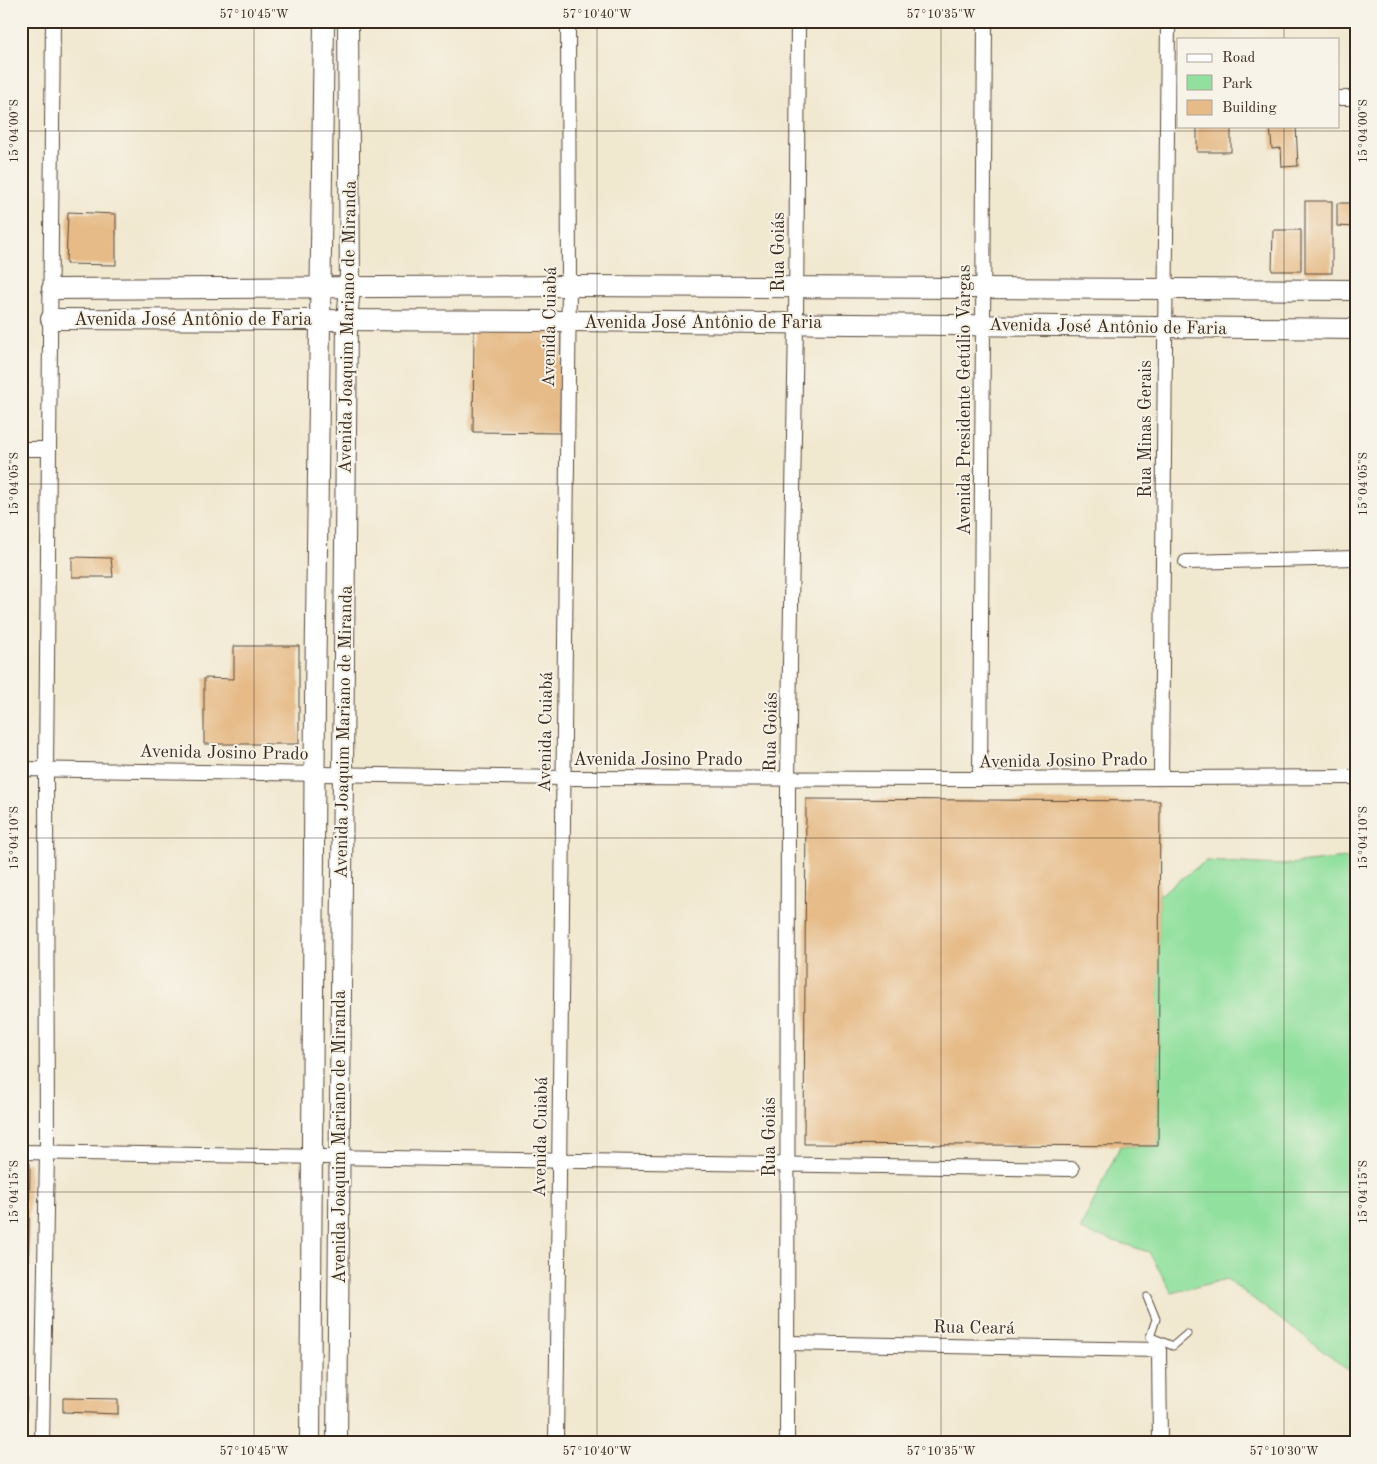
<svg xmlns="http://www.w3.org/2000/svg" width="1377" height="1464" viewBox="0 0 1377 1464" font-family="'Old Standard TT',serif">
  <rect width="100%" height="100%" fill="#f7f3e8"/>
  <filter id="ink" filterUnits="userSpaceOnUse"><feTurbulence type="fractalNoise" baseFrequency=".02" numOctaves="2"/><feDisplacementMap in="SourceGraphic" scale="10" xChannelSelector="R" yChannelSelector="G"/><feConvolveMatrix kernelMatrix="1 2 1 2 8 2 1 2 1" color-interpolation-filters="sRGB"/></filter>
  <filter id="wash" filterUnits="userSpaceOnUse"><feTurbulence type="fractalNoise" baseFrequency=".0096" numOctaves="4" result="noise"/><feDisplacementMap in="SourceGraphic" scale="20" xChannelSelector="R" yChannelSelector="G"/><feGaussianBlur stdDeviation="1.12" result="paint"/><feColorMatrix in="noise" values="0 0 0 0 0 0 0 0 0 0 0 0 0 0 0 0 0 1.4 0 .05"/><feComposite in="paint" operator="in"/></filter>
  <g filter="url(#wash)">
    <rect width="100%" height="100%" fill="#f1e8d0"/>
    <polygon fill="#91e09e" stroke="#66855e" points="1356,857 1356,1376 1227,1279 1172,1293 1149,1252 1080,1230 1120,1146 1158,1146 1159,895 1206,861 1279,865"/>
    <g id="blocks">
      <g fill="#e6bb88">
        <rect x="1197" y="126" width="34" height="26"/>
        <polygon points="1270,126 1296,126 1298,166 1282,167 1281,148 1272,149"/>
        <rect x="1305" y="201" width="27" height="72"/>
        <polygon points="1337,203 1356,203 1356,227 1337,226"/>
        <polygon points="68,212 116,214 116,265 66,264"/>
        <polygon points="1273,230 1301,230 1301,271 1272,271"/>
        <polygon points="474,330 561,330 560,433 473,432"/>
        <polygon points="72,557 111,558 113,577 72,577"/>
        <polygon points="234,646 299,646 299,744 204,744 204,678 234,679"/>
        <polygon points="806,799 1160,801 1158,1146 804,1144"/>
        <polygon points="21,1163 30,1163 26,1443 21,1443"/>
        <polygon points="63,1398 118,1399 118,1414 63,1412"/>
      </g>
    </g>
  </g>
  <g filter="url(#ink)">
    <use href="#blocks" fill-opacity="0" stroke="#564639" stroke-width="1"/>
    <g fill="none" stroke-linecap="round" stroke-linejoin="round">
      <g stroke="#564639" stroke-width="9">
        <g id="lane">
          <polyline points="1147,1297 1156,1319 1150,1337 1159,1349"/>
          <polyline points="1151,1337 1173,1346 1187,1334"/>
        </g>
      </g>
      <g stroke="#564639" stroke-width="16">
        <g id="street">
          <polyline points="1338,98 1356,98"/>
          <polyline points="21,449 49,449"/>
          <polyline points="1186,562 1356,558"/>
          <polyline points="21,769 563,778 980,779 1356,777"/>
          <polyline points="1161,777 1168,21"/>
          <polyline points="980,779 985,21"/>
          <polyline points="21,1152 1072,1169"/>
          <polyline points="788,1343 1159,1350 1160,1443"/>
          <polyline points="42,1443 47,1152 46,769 53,21"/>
          <polyline points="556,1443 569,286 568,21"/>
          <polyline points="787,1443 788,777 796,323 798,21"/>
        </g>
      </g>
      <g stroke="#564639" stroke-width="22">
        <g id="secondary">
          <polyline points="52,289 569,286 1356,290"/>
          <polyline points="51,319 567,321 1356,329"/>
          <path d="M 310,1443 C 313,1195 313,947 315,700 C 317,474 322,247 324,21"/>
          <polyline points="337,1443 347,320 350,288 348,21"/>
        </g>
      </g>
      <use href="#lane" stroke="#fff" stroke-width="7"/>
      <use href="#street" stroke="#fff" stroke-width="14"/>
      <use href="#secondary" stroke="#fff" stroke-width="20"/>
    </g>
  </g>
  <path fill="none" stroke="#3b2a1e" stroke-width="1" stroke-opacity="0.45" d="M 254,21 L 254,1443M 597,21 L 597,1443M 941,21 L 941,1443M 1284,21 L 1284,39M 1284,126 L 1284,1443M 21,131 L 1356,131M 21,484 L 1356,484M 21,838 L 1356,838M 21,1192 L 1356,1192"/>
  <g text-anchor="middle" stroke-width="4" stroke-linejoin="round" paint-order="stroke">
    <g font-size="18" fill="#3b2a1e" stroke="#f7f3e8">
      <text transform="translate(778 252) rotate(-90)" y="6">Rua Goiás</text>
      <text x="193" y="325">Avenida José Antônio de Faria</text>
      <text x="703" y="328">Avenida José Antônio de Faria</text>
      <text transform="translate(1108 326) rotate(1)" y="6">Avenida José Antônio de Faria</text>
      <text transform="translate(347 327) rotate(-89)" y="6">Avenida Joaquim Mariano de Miranda</text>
      <text transform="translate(549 327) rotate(-89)" y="6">Avenida Cuiabá</text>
      <text transform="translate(964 400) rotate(-90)" y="6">Avenida Presidente Getúlio Vargas</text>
      <text transform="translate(1145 429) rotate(-90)" y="6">Rua Minas Gerais</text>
      <text transform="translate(343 732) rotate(-89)" y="6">Avenida Joaquim Mariano de Miranda</text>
      <text transform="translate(545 732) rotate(-89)" y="6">Avenida Cuiabá</text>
      <text transform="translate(770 732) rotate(-89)" y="6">Rua Goiás</text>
      <text transform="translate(224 752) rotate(1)" y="6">Avenida Josino Prado</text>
      <text x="658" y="765">Avenida Josino Prado</text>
      <text transform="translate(1063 760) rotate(-1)" y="6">Avenida Josino Prado</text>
      <text transform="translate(339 1137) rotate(-90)" y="6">Avenida Joaquim Mariano de Miranda</text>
      <text transform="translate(540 1137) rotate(-89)" y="6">Avenida Cuiabá</text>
      <text transform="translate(769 1137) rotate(-90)" y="6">Rua Goiás</text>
      <text transform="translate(974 1327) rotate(1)" y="6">Rua Ceará</text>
    </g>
  </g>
  <rect width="1377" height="1464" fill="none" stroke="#f7f3e8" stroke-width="55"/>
  <rect x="1177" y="38" width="162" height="90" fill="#f7f3e8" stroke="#aca397"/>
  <rect x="1187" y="54" width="25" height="8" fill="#ffffff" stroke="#aca397"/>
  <text x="1222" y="62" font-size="15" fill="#3b2a1e">Road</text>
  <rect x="1187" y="75" width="25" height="15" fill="#91e09e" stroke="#aca397"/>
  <text x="1222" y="88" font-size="15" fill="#3b2a1e">Park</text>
  <rect x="1187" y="100" width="25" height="15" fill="#e6bb88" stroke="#aca397"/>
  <text x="1222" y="112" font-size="15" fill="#3b2a1e">Building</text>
  <rect x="28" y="28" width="1322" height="1408" fill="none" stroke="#3b2a1e" stroke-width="2"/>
  <g font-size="12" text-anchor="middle" fill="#3b2a1e">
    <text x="254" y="18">57°10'45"W</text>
    <text x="597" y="18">57°10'40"W</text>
    <text x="941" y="18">57°10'35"W</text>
    <text transform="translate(14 131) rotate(-90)" y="4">15°04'00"S</text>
    <text transform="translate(1363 131) rotate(-90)" y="4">15°04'00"S</text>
    <text transform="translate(14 484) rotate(-90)" y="4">15°04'05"S</text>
    <text transform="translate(1363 484) rotate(-90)" y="4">15°04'05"S</text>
    <text transform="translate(14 838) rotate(-90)" y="4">15°04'10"S</text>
    <text transform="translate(1363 838) rotate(-90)" y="4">15°04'10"S</text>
    <text transform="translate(14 1192) rotate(-90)" y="4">15°04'15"S</text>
    <text transform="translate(1363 1192) rotate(-90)" y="4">15°04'15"S</text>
    <text x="254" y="1455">57°10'45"W</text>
    <text x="597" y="1455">57°10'40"W</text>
    <text x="941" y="1455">57°10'35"W</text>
    <text x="1284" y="1455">57°10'30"W</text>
  </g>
</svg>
